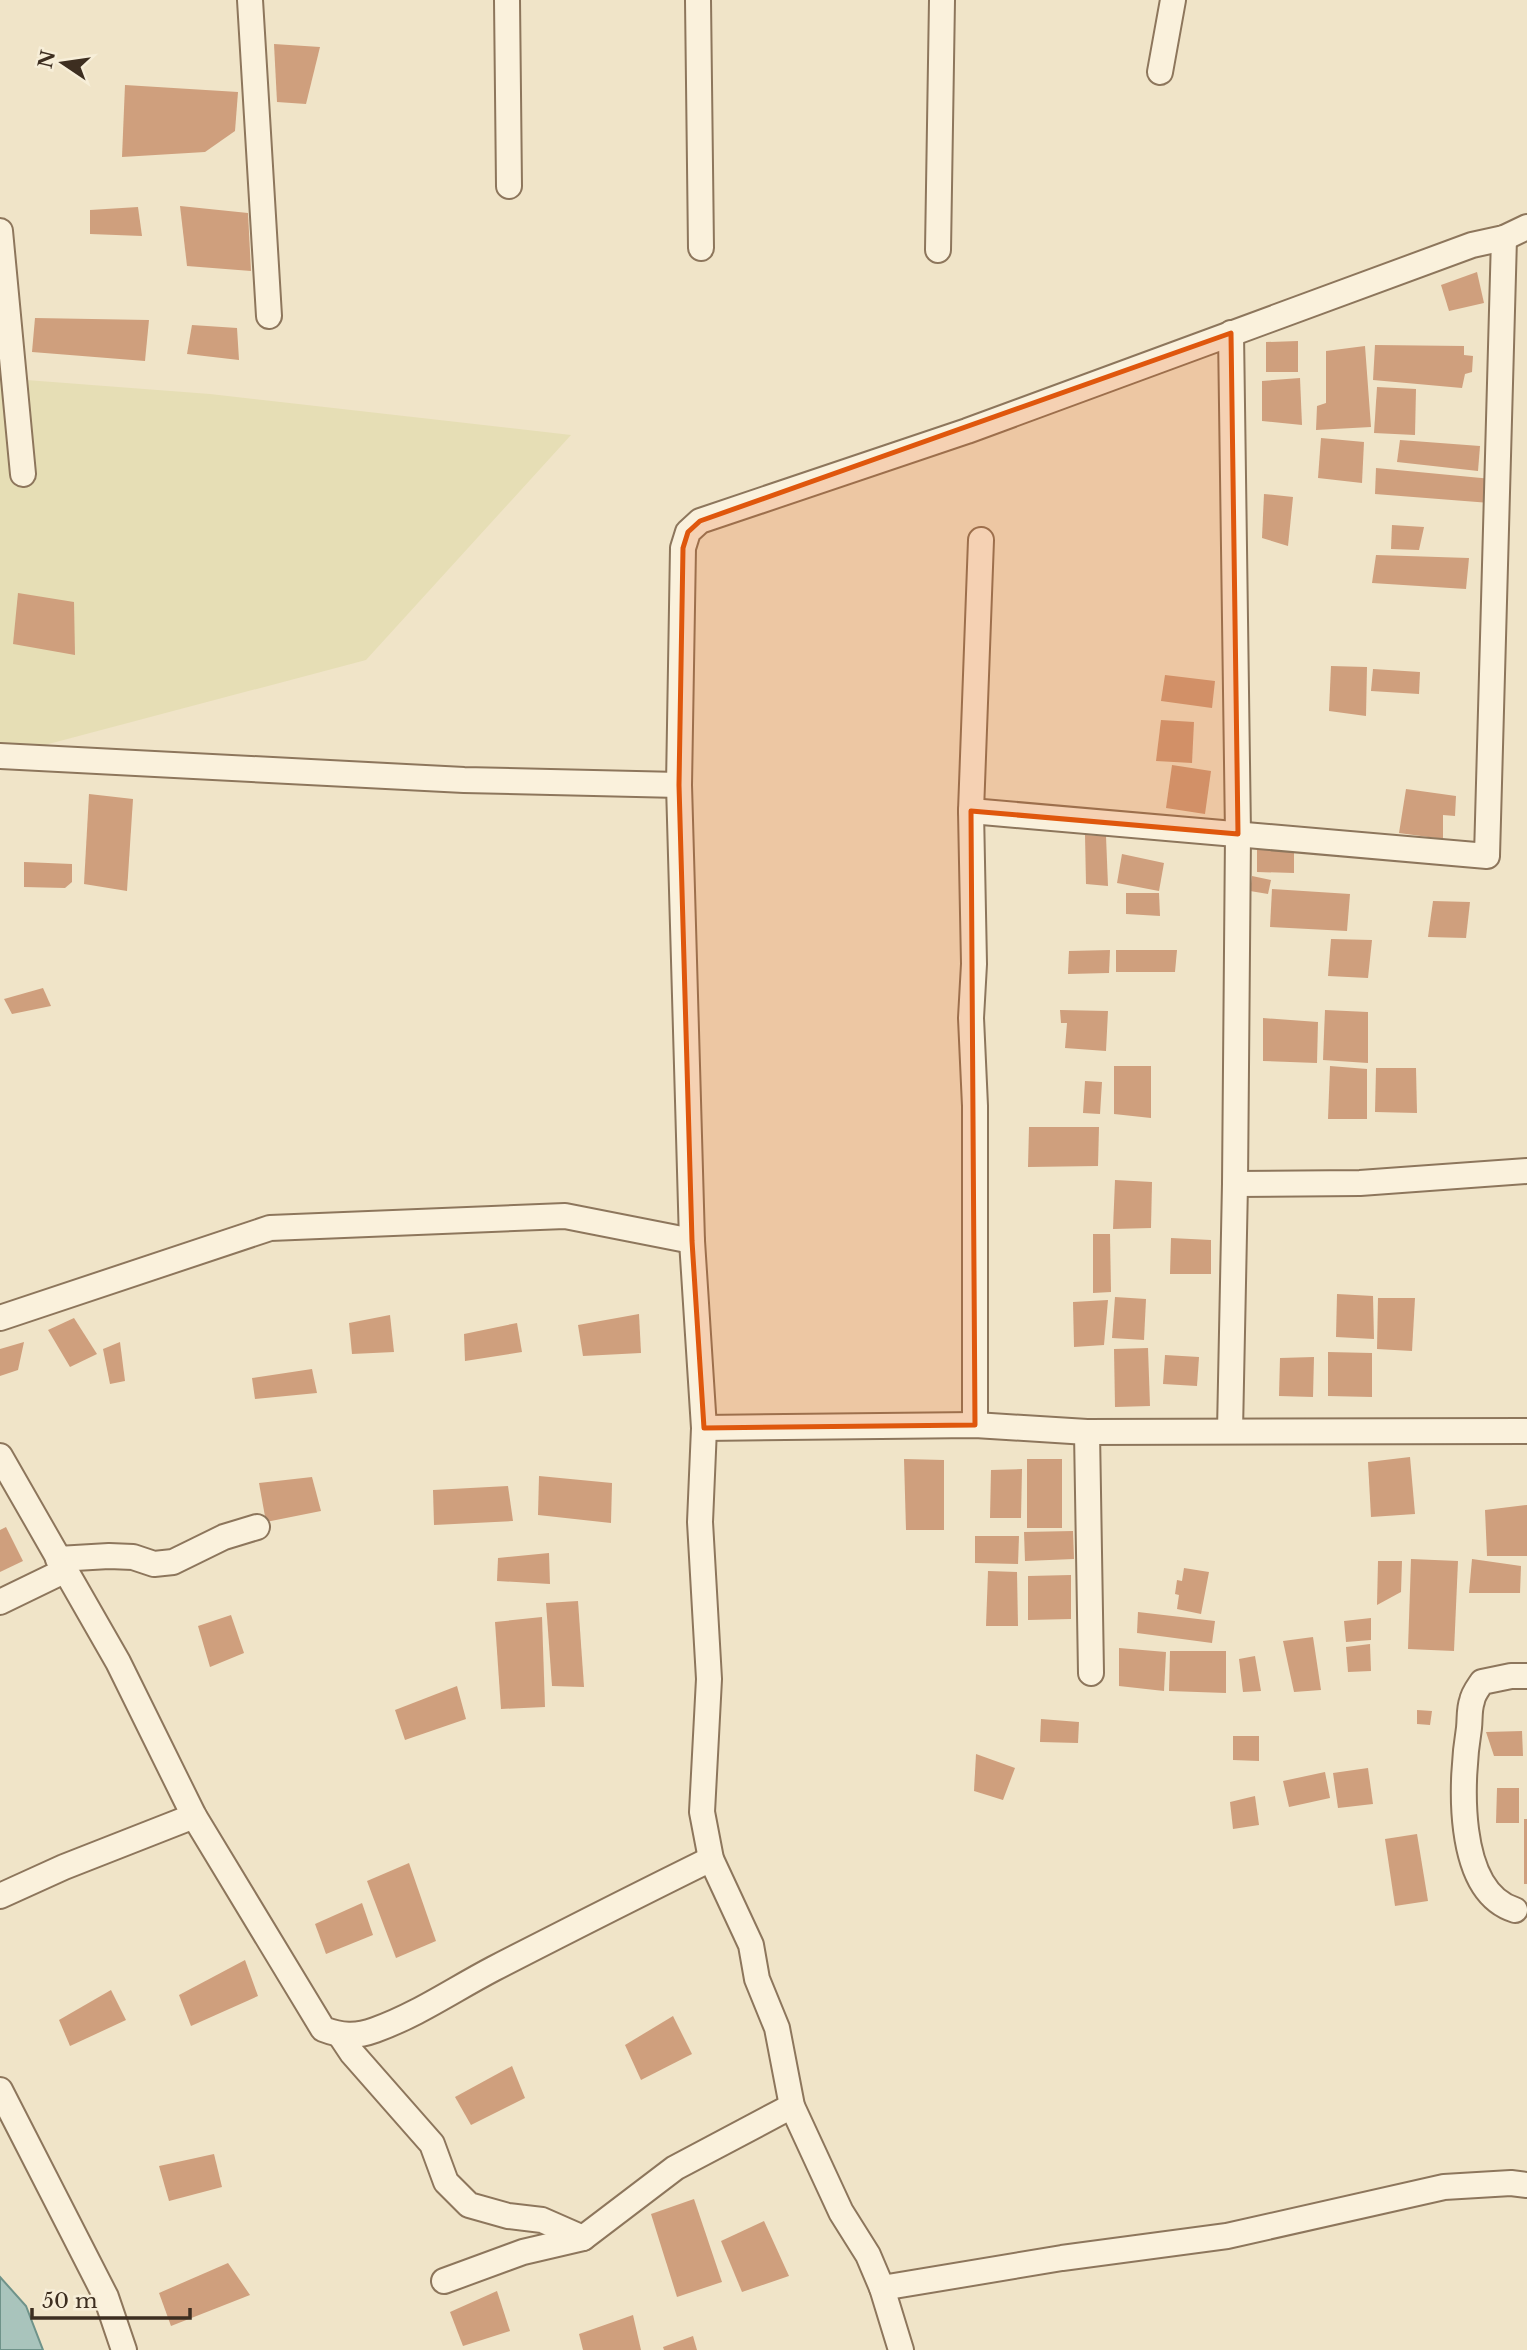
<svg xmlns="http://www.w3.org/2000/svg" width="1527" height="2350" viewBox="0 0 1527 2350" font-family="'Libre Baskerville',serif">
  <rect width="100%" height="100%" fill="#f0e4c8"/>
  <polygon fill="#e6deb5" points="0,378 210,394 571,435 366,660 41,746 0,765"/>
  <polygon fill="#a9c4bc" stroke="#6f938a" stroke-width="2" points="0,2277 26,2306 43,2350 0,2350"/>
  <g fill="#cf9f7d">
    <polygon points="274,44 320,47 306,104 277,102"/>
    <polygon points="125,85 238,92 235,131 205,152 122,157"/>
    <polygon points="180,206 248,213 251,271 187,266"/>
    <polygon points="138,207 142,236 90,234 90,210"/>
    <polygon points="1477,272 1484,303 1449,311 1441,285"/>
    <polygon points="35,318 149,320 145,361 32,352"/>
    <polygon points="192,325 237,328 239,360 187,354"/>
    <polygon points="1298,341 1298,372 1266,372 1266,342"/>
    <polygon points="1375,345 1464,346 1464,355 1473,356 1472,372 1465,374 1462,388 1373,380"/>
    <polygon points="1365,346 1371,427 1316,430 1317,406 1326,403 1326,351"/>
    <polygon points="1300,378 1302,425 1262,421 1262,381"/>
    <polygon points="1377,387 1416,389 1415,435 1374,433"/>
    <polygon points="1321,438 1364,442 1362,483 1318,478"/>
    <polygon points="1400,440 1480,446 1478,471 1397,462"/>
    <polygon points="1376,468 1492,479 1490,503 1375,494"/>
    <polygon points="1264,494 1293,497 1288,546 1262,538"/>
    <polygon points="1392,525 1424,527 1419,550 1391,549"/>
    <polygon points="1376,555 1469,558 1466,589 1372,583"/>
    <polygon points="18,593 74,602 75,655 13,644"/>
    <polygon points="1331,666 1367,667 1366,716 1329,711"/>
    <polygon points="1373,669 1420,672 1419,694 1371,691"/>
    <polygon points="1165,675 1215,681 1212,708 1161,701"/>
    <polygon points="1161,720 1194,722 1192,763 1156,761"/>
    <polygon points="1172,765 1211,771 1205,814 1166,808"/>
    <polygon points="1406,789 1456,796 1455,816 1443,815 1443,839 1399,833"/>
    <polygon points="89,794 133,799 127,891 84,884"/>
    <polygon points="1085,835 1106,836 1108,886 1086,884"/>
    <polygon points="1257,848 1294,850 1294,873 1257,872"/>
    <polygon points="1122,854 1164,863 1159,891 1117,883"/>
    <polygon points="24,862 72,864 72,882 65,888 24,887"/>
    <polygon points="1252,876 1271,880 1268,894 1250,891"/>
    <polygon points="1272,889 1350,894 1347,931 1270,927"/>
    <polygon points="1126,893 1159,893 1160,916 1126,914"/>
    <polygon points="1433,901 1470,902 1466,938 1428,937"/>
    <polygon points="1331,939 1372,940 1368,978 1328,976"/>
    <polygon points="1110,950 1109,973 1068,974 1069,951"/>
    <polygon points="1116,950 1177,950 1175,972 1116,972"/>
    <polygon points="43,988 51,1006 12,1014 4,999"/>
    <polygon points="1060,1010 1108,1011 1106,1051 1065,1048 1067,1023 1061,1023"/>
    <polygon points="1325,1010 1368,1012 1368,1063 1323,1060"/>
    <polygon points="1263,1018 1318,1022 1317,1063 1263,1061"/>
    <polygon points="1114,1066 1151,1066 1151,1118 1114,1114"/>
    <polygon points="1330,1066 1367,1069 1367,1119 1328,1119"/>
    <polygon points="1376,1068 1416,1068 1417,1113 1375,1112"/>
    <polygon points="1085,1081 1102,1082 1100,1114 1083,1113"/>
    <polygon points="1029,1127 1099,1127 1098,1166 1028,1167"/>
    <polygon points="1115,1180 1152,1182 1151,1228 1113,1229"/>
    <polygon points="1093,1234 1110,1234 1111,1292 1093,1293"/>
    <polygon points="1171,1238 1211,1240 1211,1274 1170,1274"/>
    <polygon points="1337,1294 1373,1296 1374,1339 1336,1337"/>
    <polygon points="1115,1297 1146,1299 1144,1340 1112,1338"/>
    <polygon points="1378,1298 1415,1298 1412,1351 1377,1349"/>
    <polygon points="1108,1300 1104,1345 1074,1347 1073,1302"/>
    <polygon points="639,1314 641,1353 583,1356 578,1325"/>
    <polygon points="390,1315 394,1352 352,1354 349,1323"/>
    <polygon points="74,1318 97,1354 70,1367 48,1330"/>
    <polygon points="517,1323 522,1352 465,1361 464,1334"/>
    <polygon points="24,1342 18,1370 0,1376 0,1349"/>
    <polygon points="120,1342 125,1381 110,1384 103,1349"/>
    <polygon points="1148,1348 1150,1406 1115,1407 1114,1349"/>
    <polygon points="1328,1352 1372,1353 1372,1397 1328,1396"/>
    <polygon points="1165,1355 1199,1357 1197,1386 1163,1384"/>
    <polygon points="1314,1357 1313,1397 1279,1396 1280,1358"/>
    <polygon points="312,1369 317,1393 255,1399 252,1378"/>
    <polygon points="1410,1457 1415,1514 1371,1517 1368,1462"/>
    <polygon points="904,1459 944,1460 944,1530 906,1530"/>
    <rect x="1027" y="1459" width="35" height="69"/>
    <polygon points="1022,1469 1021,1518 990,1518 991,1470"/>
    <polygon points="539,1476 612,1483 611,1523 538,1515"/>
    <polygon points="312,1477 321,1511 266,1522 259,1483"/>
    <polygon points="508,1486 513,1521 434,1525 433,1490"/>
    <polygon points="1527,1505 1527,1556 1487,1556 1485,1510"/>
    <polygon points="6,1527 23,1561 0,1572 0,1530"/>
    <polygon points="1073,1531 1074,1559 1025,1561 1024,1532"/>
    <polygon points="975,1536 1019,1536 1018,1564 975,1563"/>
    <polygon points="549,1553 550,1584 497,1581 498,1558"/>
    <polygon points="1411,1559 1458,1561 1454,1651 1408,1649"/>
    <polygon points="1472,1559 1521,1566 1520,1593 1469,1593"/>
    <polygon points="1378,1561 1402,1561 1401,1592 1377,1605"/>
    <polygon points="1184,1568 1209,1572 1201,1614 1177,1609 1179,1595 1175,1594 1177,1580 1182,1581"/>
    <polygon points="988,1571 1017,1572 1018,1626 986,1626"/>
    <polygon points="1071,1575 1071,1619 1028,1620 1028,1576"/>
    <polygon points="578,1601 584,1687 552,1686 546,1603"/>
    <polygon points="1138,1612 1215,1621 1212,1643 1137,1633"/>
    <polygon points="231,1615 244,1653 210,1667 198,1626"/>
    <polygon points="542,1617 545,1707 501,1709 495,1622"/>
    <polygon points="1371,1618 1371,1640 1346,1642 1344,1621"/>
    <polygon points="1313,1637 1321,1690 1294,1692 1283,1641"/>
    <polygon points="1370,1644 1371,1671 1348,1672 1346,1647"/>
    <polygon points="1119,1648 1166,1652 1164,1691 1119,1686"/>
    <polygon points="1170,1651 1226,1651 1226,1693 1169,1691"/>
    <polygon points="1255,1656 1261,1691 1243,1692 1239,1659"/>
    <polygon points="457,1686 466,1719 405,1740 395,1710"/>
    <polygon points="1417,1710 1432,1711 1430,1725 1417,1724"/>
    <polygon points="1041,1719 1079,1722 1078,1743 1040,1742"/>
    <polygon points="1522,1731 1523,1756 1494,1756 1486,1732"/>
    <polygon points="1233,1736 1259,1736 1259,1761 1233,1760"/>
    <polygon points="976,1754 1015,1768 1003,1800 974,1791"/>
    <polygon points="1368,1768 1373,1804 1338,1808 1333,1773"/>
    <polygon points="1325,1772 1330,1798 1289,1807 1283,1781"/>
    <polygon points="1497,1788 1519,1788 1519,1823 1496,1823"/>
    <polygon points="1255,1796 1259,1825 1233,1829 1230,1802"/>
    <rect x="1524" y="1819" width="3" height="65"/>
    <polygon points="1417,1834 1428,1901 1395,1906 1385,1839"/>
    <polygon points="409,1863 436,1941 396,1958 367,1881"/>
    <polygon points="362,1903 373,1935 326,1954 315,1924"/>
    <polygon points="245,1960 258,1996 191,2026 179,1995"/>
    <polygon points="111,1990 126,2020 70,2046 59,2020"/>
    <polygon points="673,2016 692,2054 641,2080 625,2045"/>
    <polygon points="512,2066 525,2098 471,2125 455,2097"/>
    <polygon points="214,2154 222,2187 169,2201 159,2166"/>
    <polygon points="694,2199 722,2282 677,2297 651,2214"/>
    <polygon points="764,2221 789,2276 742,2292 721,2241"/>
    <polygon points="228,2263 250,2295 171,2326 159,2293"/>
    <polygon points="497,2291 510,2331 463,2346 450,2312"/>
    <polygon points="633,2315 641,2350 583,2350 579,2334"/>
    <polygon points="693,2336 697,2350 664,2350 663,2347"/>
  </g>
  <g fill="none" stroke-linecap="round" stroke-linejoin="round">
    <g stroke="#8d765c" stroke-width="28">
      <g id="minor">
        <polyline points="250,0 269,316"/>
        <polyline points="507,0 509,186"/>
        <polyline points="698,0 701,248"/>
        <polyline points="1160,72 1173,0"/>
        <polyline points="0,231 23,474"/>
        <polyline points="938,250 942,0"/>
        <polyline points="0,756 464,780 679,785"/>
        <polyline points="971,811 1487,856 1504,238"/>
        <polyline points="1235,1184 1360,1183 1527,1171"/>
        <polyline points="0,1318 270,1228 565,1216 692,1241"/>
        <polyline points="975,1425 975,1106 971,1018 974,964 971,811 981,540"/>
        <polyline points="704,1428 975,1425 1087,1432 1527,1431"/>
        <polyline points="1230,1431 1235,1184 1238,834 1231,333"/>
        <polyline points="1087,1432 1091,1673"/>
        <path d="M 0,1456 L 118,1662 L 194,1816 L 323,2029 C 341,2036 356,2037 375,2030 C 417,2015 453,1990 493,1969 C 565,1932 638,1895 711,1859"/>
        <polyline points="58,1559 109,1556 133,1557 154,1564 173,1562 224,1537 257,1527"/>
        <polyline points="0,1602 66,1570"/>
        <polyline points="0,1896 64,1867 194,1816"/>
        <path d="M 1515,1910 C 1454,1891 1461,1777 1469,1728 C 1470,1719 1469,1709 1472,1701 C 1473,1694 1478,1688 1482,1682 L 1511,1676 L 1527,1676"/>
        <polyline points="340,2035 352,2053 432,2144 446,2182 469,2205 508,2216 542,2220 583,2238"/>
        <polyline points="0,2090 106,2297 124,2350"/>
        <polyline points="444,2281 523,2252 583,2238 675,2168 792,2106"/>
        <polyline points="882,2288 1062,2258 1227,2236 1444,2187 1511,2183 1527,2185"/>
        <polyline points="901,2350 882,2288 868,2255 841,2212 792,2106 777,2028 757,1979 751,1945 711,1859 702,1812 709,1679 700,1522 704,1428 692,1241 679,785 683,548 688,532 700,521 967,431 1472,245 1504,238 1527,227"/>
      </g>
    </g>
    <use href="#minor" stroke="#faf1dc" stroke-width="24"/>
  </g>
  <path fill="#df570d" fill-opacity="0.2" stroke="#df570d" stroke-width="5" stroke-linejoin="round" d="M 1231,333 L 1238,834 L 971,811 L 975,1425 L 704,1428 L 692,1241 L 679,785 L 683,548 L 688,532 L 700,521 Z"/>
  <g transform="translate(63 63) rotate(283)" stroke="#f7eed8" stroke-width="5" paint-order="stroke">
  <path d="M0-5L12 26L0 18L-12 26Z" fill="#3d2e20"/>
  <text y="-10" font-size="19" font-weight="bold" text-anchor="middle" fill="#3d2e20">N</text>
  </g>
  <path d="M32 2308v10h158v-10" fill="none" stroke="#3d2e20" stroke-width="3.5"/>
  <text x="42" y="2308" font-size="21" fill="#3d2e20" stroke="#f7eed8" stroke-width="5" paint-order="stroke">50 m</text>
</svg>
